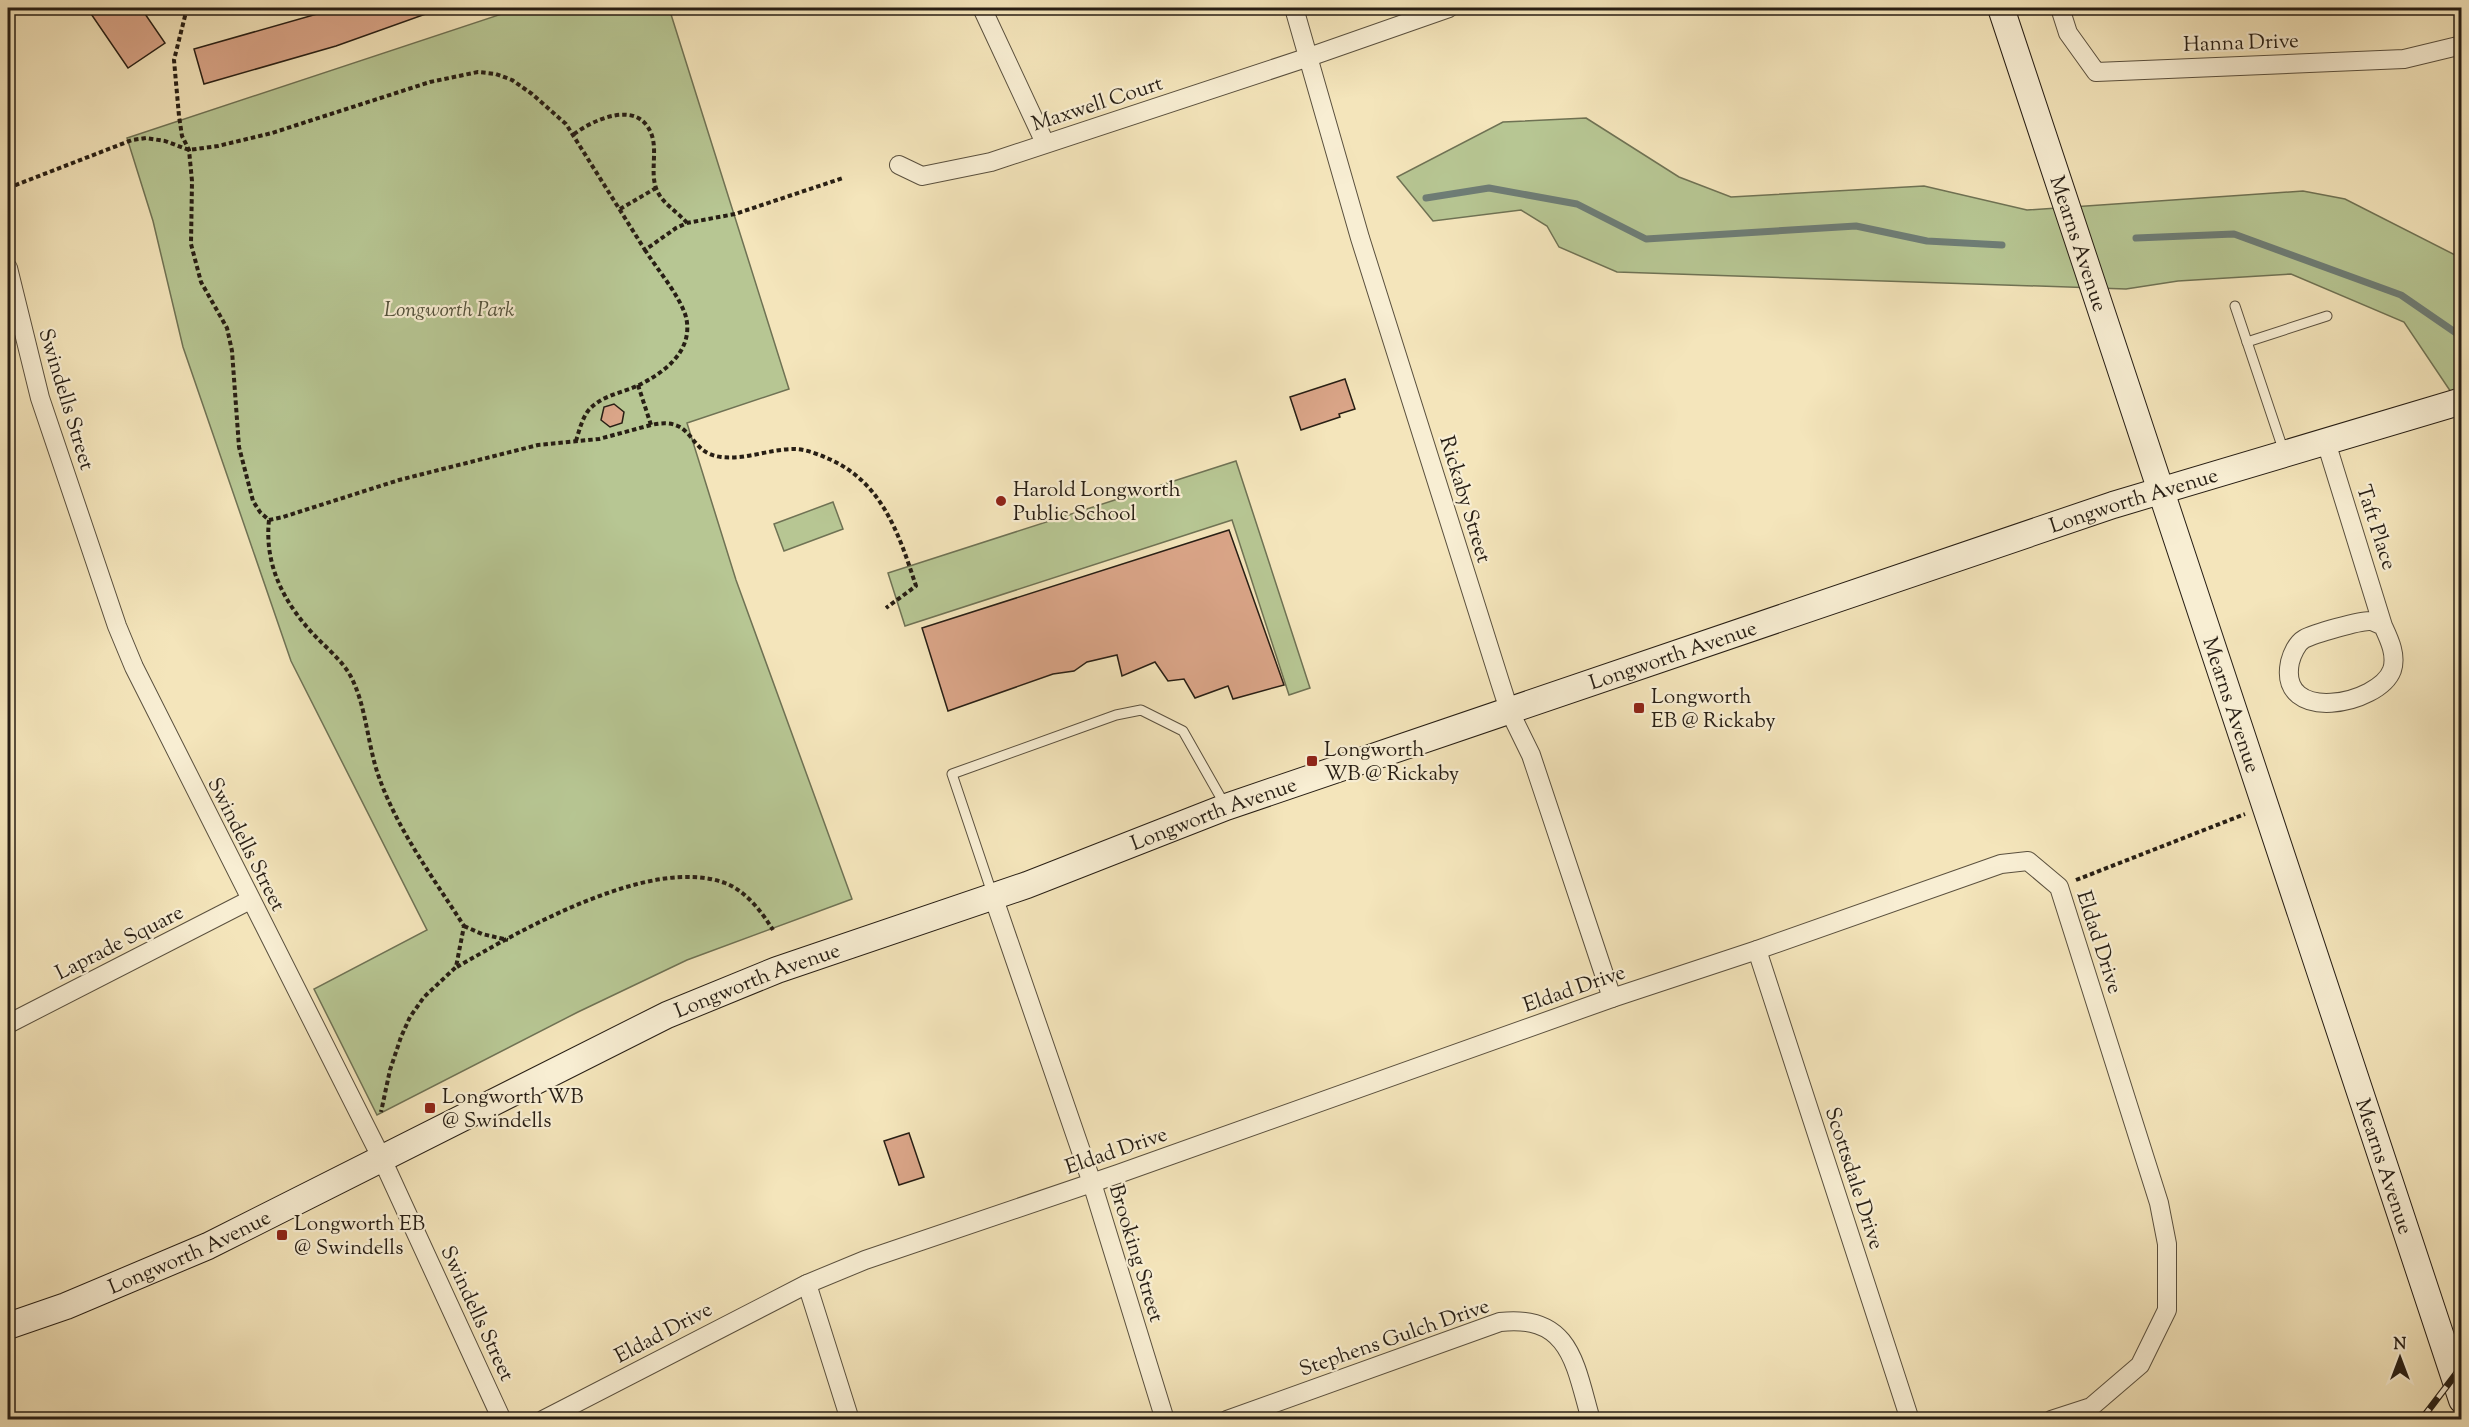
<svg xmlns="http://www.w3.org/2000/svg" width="2469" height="1427" viewBox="0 0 2469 1427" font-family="'Sorts Mill Goudy',serif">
  <rect width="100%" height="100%" fill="#f4e5bb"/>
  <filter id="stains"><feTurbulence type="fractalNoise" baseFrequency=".00333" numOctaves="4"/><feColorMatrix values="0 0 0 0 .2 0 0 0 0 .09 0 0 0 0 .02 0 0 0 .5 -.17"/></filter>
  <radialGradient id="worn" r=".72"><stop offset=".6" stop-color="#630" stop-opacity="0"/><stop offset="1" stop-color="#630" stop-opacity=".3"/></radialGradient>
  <g fill="#b7c693" stroke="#6f7254" stroke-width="1.5">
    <polygon points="520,8 669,8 789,389 687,423 736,580 852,899 687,960 578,1012 377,1115 314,989 427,930 291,661 183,347 153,221 127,138"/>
    <polygon points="1586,118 1679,177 1731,197 1924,186 2027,210 2303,191 2345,199 2461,258 2461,407 2404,322 2291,274 2178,281 2126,289 1617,272 1559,247 1547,226 1521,210 1433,221 1397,177 1503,122"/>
    <polygon points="1236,461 1310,688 1289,695 1232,520 905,626 888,573"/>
    <polygon points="833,502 843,529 784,551 774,524"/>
  </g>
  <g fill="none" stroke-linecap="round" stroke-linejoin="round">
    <g stroke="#6e7d76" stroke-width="7">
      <polyline points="1426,198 1489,188 1577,204 1646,239 1856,226 1927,241 2002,245"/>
      <polyline points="2136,238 2234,234 2401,295 2462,337"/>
    </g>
  </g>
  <g fill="#daa588" stroke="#271e14" stroke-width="1.5">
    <polygon points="87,8 141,8 165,43 128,68"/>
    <polygon points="338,8 437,8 437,10 336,46 204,84 194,49"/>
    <polygon points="1345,379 1355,409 1339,414 1340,417 1301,430 1290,397"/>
    <polygon points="614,404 624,412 622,423 610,427 601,420 604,407"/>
    <polygon points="1229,530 1284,685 1233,699 1228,686 1195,698 1184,679 1168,681 1155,662 1122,676 1117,655 1087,662 1074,671 1053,674 948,711 922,628"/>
    <polygon points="909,1133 924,1177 899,1185 884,1141"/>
  </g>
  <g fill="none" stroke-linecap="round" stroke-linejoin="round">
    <g stroke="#5a503e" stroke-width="11">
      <g id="lane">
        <polyline points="2235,306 2284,452"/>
        <polyline points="2247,342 2327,316"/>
        <polyline points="993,896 952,774 1116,715 1141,710 1183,731 1225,805"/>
      </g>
    </g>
    <g stroke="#5a503e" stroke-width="20">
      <g id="street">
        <polyline points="982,8 1045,143"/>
        <polyline points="1294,8 1360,238 1500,682 1509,710 1531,755 1612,998"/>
        <polyline points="2060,8 2068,33 2096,72 2404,59 2462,45"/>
        <polyline points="899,165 922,176 991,162 1309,57 1449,8"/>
        <polyline points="8,268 40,398 117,626 134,667 382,1159 502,1420"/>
        <path d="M 2326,442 L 2383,626 C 2379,624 2375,622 2371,621 C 2361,620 2313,634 2304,639 C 2297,643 2292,654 2290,662 C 2277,725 2379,705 2392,670 C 2397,655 2389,639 2383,626"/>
        <polyline points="993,896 1092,1183 1165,1420"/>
        <polyline points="1757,950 1910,1420"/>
        <polyline points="8,1024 250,900"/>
        <polyline points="807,1284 850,1420"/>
        <polyline points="543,1420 807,1284 865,1260 1118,1174 1612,998 1757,950 2001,864 2028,861 2059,887 2159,1203 2167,1244 2167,1310 2140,1365 2091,1407 2051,1420"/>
        <path d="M 1227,1420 L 1500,1322 C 1571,1314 1575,1365 1591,1420"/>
      </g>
    </g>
    <g stroke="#271e14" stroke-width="28">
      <g id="secondary">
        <path id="s1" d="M 2001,8 L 2462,1400"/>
        <path id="s2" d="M 8,1326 L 66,1306 L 208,1246 L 667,1015 L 777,970 L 1027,885 L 1226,807 L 2113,505 L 2462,401"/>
      </g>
    </g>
    <g stroke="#271e14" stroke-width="4" stroke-dasharray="4.5 3" stroke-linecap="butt">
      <polyline points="187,8 174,60 179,116 182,136 189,150 192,181 191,244 201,282 227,328 232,351 239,447 253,501 260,512 269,520 283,517 399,480 538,445 599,439 651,425"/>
      <path d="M 574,134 C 593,120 637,99 651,133 C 658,150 650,171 656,188 C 661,203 677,211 687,223"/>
      <polyline points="8,188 132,140 146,138 165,141 189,150 218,146 272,133 430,82 478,72 496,74 512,80 532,94 566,124 645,250 676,228 687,223 735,214 843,178"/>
      <polyline points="620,209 656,188"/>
      <path d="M 638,385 L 651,425 C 696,415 686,453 721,457 C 745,460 770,449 794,449 C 805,449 818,454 829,459 C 882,482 899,534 916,586 L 886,608"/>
      <path d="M 576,441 C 579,431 582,419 588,411 C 600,396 621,393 637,386 C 664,373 694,351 686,317 C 680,296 657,269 645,250"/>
      <path d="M 269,520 C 264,566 285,605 317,638 C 328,649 342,661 350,675 C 367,706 367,746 380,780 C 399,832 434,879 464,926 L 456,967 L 424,997 L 410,1017 L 401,1037 L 390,1070 L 381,1112"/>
      <polyline points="2076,880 2245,814"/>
      <polyline points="464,926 482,934 508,940"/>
      <path d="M 457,967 C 521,930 651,855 725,883 C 746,891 762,912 773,930"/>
    </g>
    <use href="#lane" stroke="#f8eed3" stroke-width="9"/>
    <use href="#street" stroke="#f8eed3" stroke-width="18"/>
    <use href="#secondary" stroke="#f8eed3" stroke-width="26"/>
    <g stroke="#271e14" stroke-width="7">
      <polyline id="rail" points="2421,1420 2462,1366"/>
    </g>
    <use href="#rail" stroke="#f8eed3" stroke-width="4.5" stroke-dasharray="14" stroke-linecap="butt"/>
  </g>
  <g fill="#8f2418" stroke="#f8eed3" stroke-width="2">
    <circle cx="1001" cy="501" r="6"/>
    <rect x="1633" y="702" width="12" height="12" rx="3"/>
    <rect x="1306" y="755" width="12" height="12" rx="3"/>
    <rect x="424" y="1102" width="12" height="12" rx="3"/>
    <rect x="276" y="1229" width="12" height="12" rx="3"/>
  </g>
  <g text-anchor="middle" stroke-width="4.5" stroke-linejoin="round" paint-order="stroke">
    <g font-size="21" fill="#271e14" stroke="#f8eed3">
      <text transform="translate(2241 42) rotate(-2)" y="7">Hanna Drive</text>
      <text transform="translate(1097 103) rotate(-18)" y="7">Maxwell Court</text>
      <text dy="7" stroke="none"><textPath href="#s1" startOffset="248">Mearns Avenue</textPath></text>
      <text transform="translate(67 399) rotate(73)" y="7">Swindells Street</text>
      <text transform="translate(1466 499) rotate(73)" y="7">Rickaby Street</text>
      <text dy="7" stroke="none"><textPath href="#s2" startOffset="2284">Longworth Avenue</textPath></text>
      <text transform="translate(2377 527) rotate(72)" y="7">Taft Place</text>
      <text dy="7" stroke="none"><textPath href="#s2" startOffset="1798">Longworth Avenue</textPath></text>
      <text dy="7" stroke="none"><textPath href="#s1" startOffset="734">Mearns Avenue</textPath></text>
      <text dy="7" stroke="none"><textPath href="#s2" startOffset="1312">Longworth Avenue</textPath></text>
      <text transform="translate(247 844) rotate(63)" y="7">Swindells Street</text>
      <text transform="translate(119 942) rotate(-27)" y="7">Laprade Square</text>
      <text transform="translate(2100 942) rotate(72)" y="7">Eldad Drive</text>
      <text dy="7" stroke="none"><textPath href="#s2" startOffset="826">Longworth Avenue</textPath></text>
      <text transform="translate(1574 988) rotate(-19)" y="7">Eldad Drive</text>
      <text transform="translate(1116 1150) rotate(-19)" y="7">Eldad Drive</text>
      <text dy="7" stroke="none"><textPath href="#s1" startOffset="1220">Mearns Avenue</textPath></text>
      <text transform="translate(1855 1178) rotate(72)" y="7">Scottsdale Drive</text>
      <text dy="7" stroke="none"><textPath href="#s2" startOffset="196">Longworth Avenue</textPath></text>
      <text transform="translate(1137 1253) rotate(73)" y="7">Brooking Street</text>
      <text transform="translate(478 1313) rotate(65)" y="7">Swindells Street</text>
      <text transform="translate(663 1332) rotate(-28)" y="7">Eldad Drive</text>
      <text transform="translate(1394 1337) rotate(-19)" y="7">Stephens Gulch Drive</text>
    </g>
    <g font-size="21" font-style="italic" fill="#52503a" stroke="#f8eed3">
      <text x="449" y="316">Longworth Park</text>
    </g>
    <g font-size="21" fill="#271e14" stroke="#f8eed3" text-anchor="start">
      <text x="1013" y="496">Harold Longworth<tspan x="1013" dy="24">Public School</tspan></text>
      <text x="1651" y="703">Longworth<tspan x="1651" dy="24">EB @ Rickaby</tspan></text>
      <text x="1324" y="756">Longworth<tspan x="1324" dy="24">WB @ Rickaby</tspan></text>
      <text x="442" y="1103">Longworth WB<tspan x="442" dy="24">@ Swindells</tspan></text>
      <text x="294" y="1230">Longworth EB<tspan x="294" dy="24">@ Swindells</tspan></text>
    </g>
  </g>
  <rect width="2469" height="1427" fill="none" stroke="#f4e5bb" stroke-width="30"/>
  <rect x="9" y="9" width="2451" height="1409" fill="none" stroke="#271e14" stroke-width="3"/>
  <rect x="15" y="15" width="2439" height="1397" fill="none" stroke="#271e14" stroke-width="1.5"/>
  <g transform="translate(2400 1358)" stroke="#f8eed3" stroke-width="4.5" paint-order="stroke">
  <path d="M0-4.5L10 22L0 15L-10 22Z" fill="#271e14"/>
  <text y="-9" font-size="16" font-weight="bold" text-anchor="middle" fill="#271e14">N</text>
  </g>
  <rect width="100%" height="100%" filter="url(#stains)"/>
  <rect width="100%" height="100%" fill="url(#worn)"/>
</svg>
